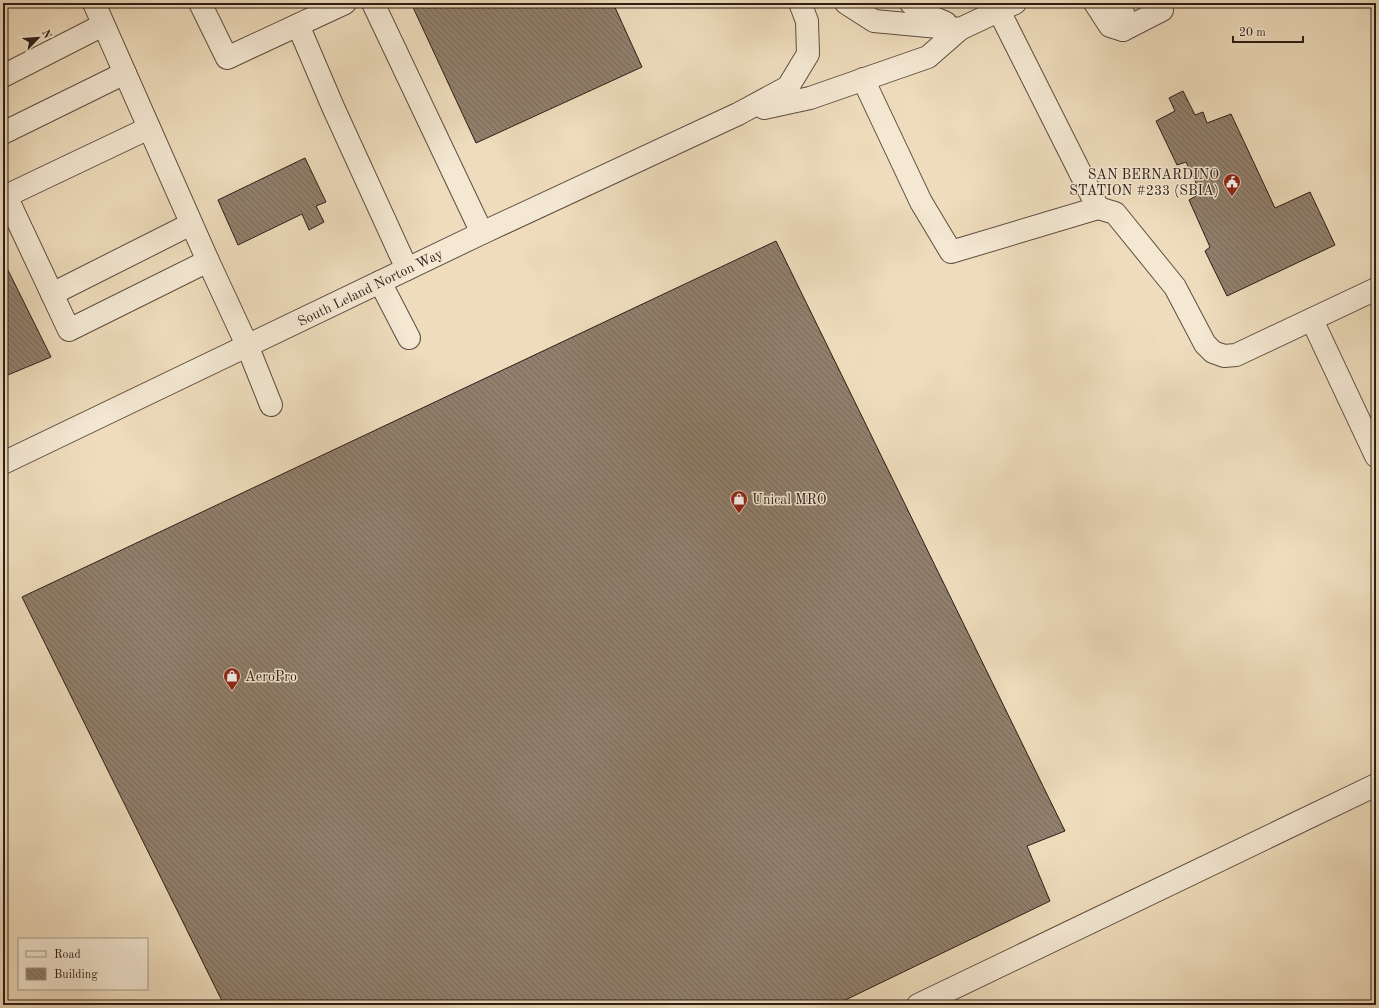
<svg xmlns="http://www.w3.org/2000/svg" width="1379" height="1008" viewBox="0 0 1379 1008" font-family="'Old Standard TT',serif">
  <defs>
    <pattern id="building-back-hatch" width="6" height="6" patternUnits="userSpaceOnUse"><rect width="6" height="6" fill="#91806d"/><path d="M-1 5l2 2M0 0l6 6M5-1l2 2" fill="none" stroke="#776859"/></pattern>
  </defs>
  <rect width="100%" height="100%" fill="#eedcbc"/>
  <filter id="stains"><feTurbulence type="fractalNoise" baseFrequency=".005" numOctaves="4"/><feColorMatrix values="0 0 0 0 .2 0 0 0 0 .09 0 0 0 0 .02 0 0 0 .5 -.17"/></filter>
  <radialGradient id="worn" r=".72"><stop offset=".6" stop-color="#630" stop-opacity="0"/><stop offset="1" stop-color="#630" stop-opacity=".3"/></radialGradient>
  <g fill="url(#building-back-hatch)" stroke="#2d1d17">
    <polygon points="411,3 613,3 642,67 476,143"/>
    <polygon points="1183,91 1195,115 1203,112 1207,123 1231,114 1275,208 1310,192 1335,245 1227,296 1205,251 1210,247 1189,200 1201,193 1186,162 1177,165 1156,121 1175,111 1169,98"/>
    <polygon points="305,158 326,202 316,206 324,222 309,230 302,214 238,245 218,200"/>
    <polygon points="776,241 1065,831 1027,846 1050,901 835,1005 224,1005 22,597"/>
    <polygon points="3,260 51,357 3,377"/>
  </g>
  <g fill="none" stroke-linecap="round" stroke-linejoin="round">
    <g stroke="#5d4d40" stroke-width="24">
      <g id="minor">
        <polyline points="94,3 208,261 247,345 271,405"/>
        <polyline points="200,3 227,58 345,3"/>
        <polyline points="373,3 482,233"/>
        <polyline points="846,3 874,21 960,29"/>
        <polyline points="911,3 921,12 946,23"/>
        <polyline points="1095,3 1110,26 1123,30 1125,18 1119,3"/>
        <polyline points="999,11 1098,208"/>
        <polyline points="298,25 333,107 407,269"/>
        <polyline points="1123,30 1162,10"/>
        <polyline points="3,76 103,25"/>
        <polyline points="863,79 921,202 951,252 1098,208 1115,213 1175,287 1205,344 1213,352 1224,356 1236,355 1376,289"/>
        <polyline points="764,108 810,98 928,57 960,29 1015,3"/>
        <polyline points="3,133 125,73"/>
        <polyline points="3,195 6,196 69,330 208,261"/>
        <polyline points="6,196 149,128"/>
        <polyline points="380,282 409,338"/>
        <polyline points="52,294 191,224"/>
        <polyline points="1312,320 1376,456"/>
        <polyline points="3,463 482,233 738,114 788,87 808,54 807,21 800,3"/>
        <polyline points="918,1005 1376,785"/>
      </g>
    </g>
    <use href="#minor" stroke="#f4e8d3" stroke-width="22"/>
  </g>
  <defs>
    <g id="civic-pin" transform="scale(0.9)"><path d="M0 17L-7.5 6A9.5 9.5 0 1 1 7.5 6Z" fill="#8f2418" stroke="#f4e8d3"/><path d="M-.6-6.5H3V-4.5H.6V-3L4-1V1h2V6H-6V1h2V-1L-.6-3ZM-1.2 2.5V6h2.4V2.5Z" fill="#fff"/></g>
    <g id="shop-pin" transform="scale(0.9)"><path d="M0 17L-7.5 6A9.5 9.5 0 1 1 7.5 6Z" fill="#8f2418" stroke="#f4e8d3"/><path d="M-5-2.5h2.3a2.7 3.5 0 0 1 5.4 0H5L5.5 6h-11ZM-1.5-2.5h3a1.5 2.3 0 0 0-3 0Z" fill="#fff"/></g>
  </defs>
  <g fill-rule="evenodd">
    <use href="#civic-pin" x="1232" y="182"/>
    <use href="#shop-pin" x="739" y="499"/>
    <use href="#shop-pin" x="232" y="676"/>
  </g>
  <g text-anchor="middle" stroke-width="3" stroke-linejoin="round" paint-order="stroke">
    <g font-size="14" fill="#2d1d17" stroke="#f4e8d3" text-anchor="start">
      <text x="1219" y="179" text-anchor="end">SAN BERNARDINO<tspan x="1219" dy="16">STATION #233 (SBIA)</tspan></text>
      <text x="752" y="504">Unical MRO</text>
      <text x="245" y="681">AeroPro</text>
    </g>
    <g font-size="14" fill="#2d1d17" stroke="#f4e8d3">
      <text transform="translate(370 287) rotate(-26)" y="5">South Leland Norton Way</text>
    </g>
  </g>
  <rect width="1379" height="1008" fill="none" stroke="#eedcbc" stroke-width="16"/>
  <rect x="4" y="4" width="1371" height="1000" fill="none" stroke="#2d1d17" stroke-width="2"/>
  <rect x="8" y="8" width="1363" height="992" fill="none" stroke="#2d1d17"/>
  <rect x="18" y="938" width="130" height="52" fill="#f4e8d3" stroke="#a49788"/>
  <rect x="26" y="951" width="20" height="6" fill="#f4e8d3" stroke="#a49788"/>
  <text x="54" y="958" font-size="12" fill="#2d1d17">Road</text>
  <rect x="26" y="968" width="20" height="12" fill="url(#building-back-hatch)" stroke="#a49788"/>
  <text x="54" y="978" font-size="12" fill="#2d1d17">Building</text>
  <g transform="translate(38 38) rotate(65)" stroke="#f4e8d3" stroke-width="3" paint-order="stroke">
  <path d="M0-3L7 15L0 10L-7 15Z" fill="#2d1d17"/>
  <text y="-6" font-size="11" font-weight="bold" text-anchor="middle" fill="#2d1d17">N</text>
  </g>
  <path d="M1233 36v6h70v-6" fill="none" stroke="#2d1d17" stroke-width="2"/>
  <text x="1239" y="36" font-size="12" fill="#2d1d17" stroke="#f4e8d3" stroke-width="3" paint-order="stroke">20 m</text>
  <rect width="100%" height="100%" filter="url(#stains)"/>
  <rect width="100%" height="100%" fill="url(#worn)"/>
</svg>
